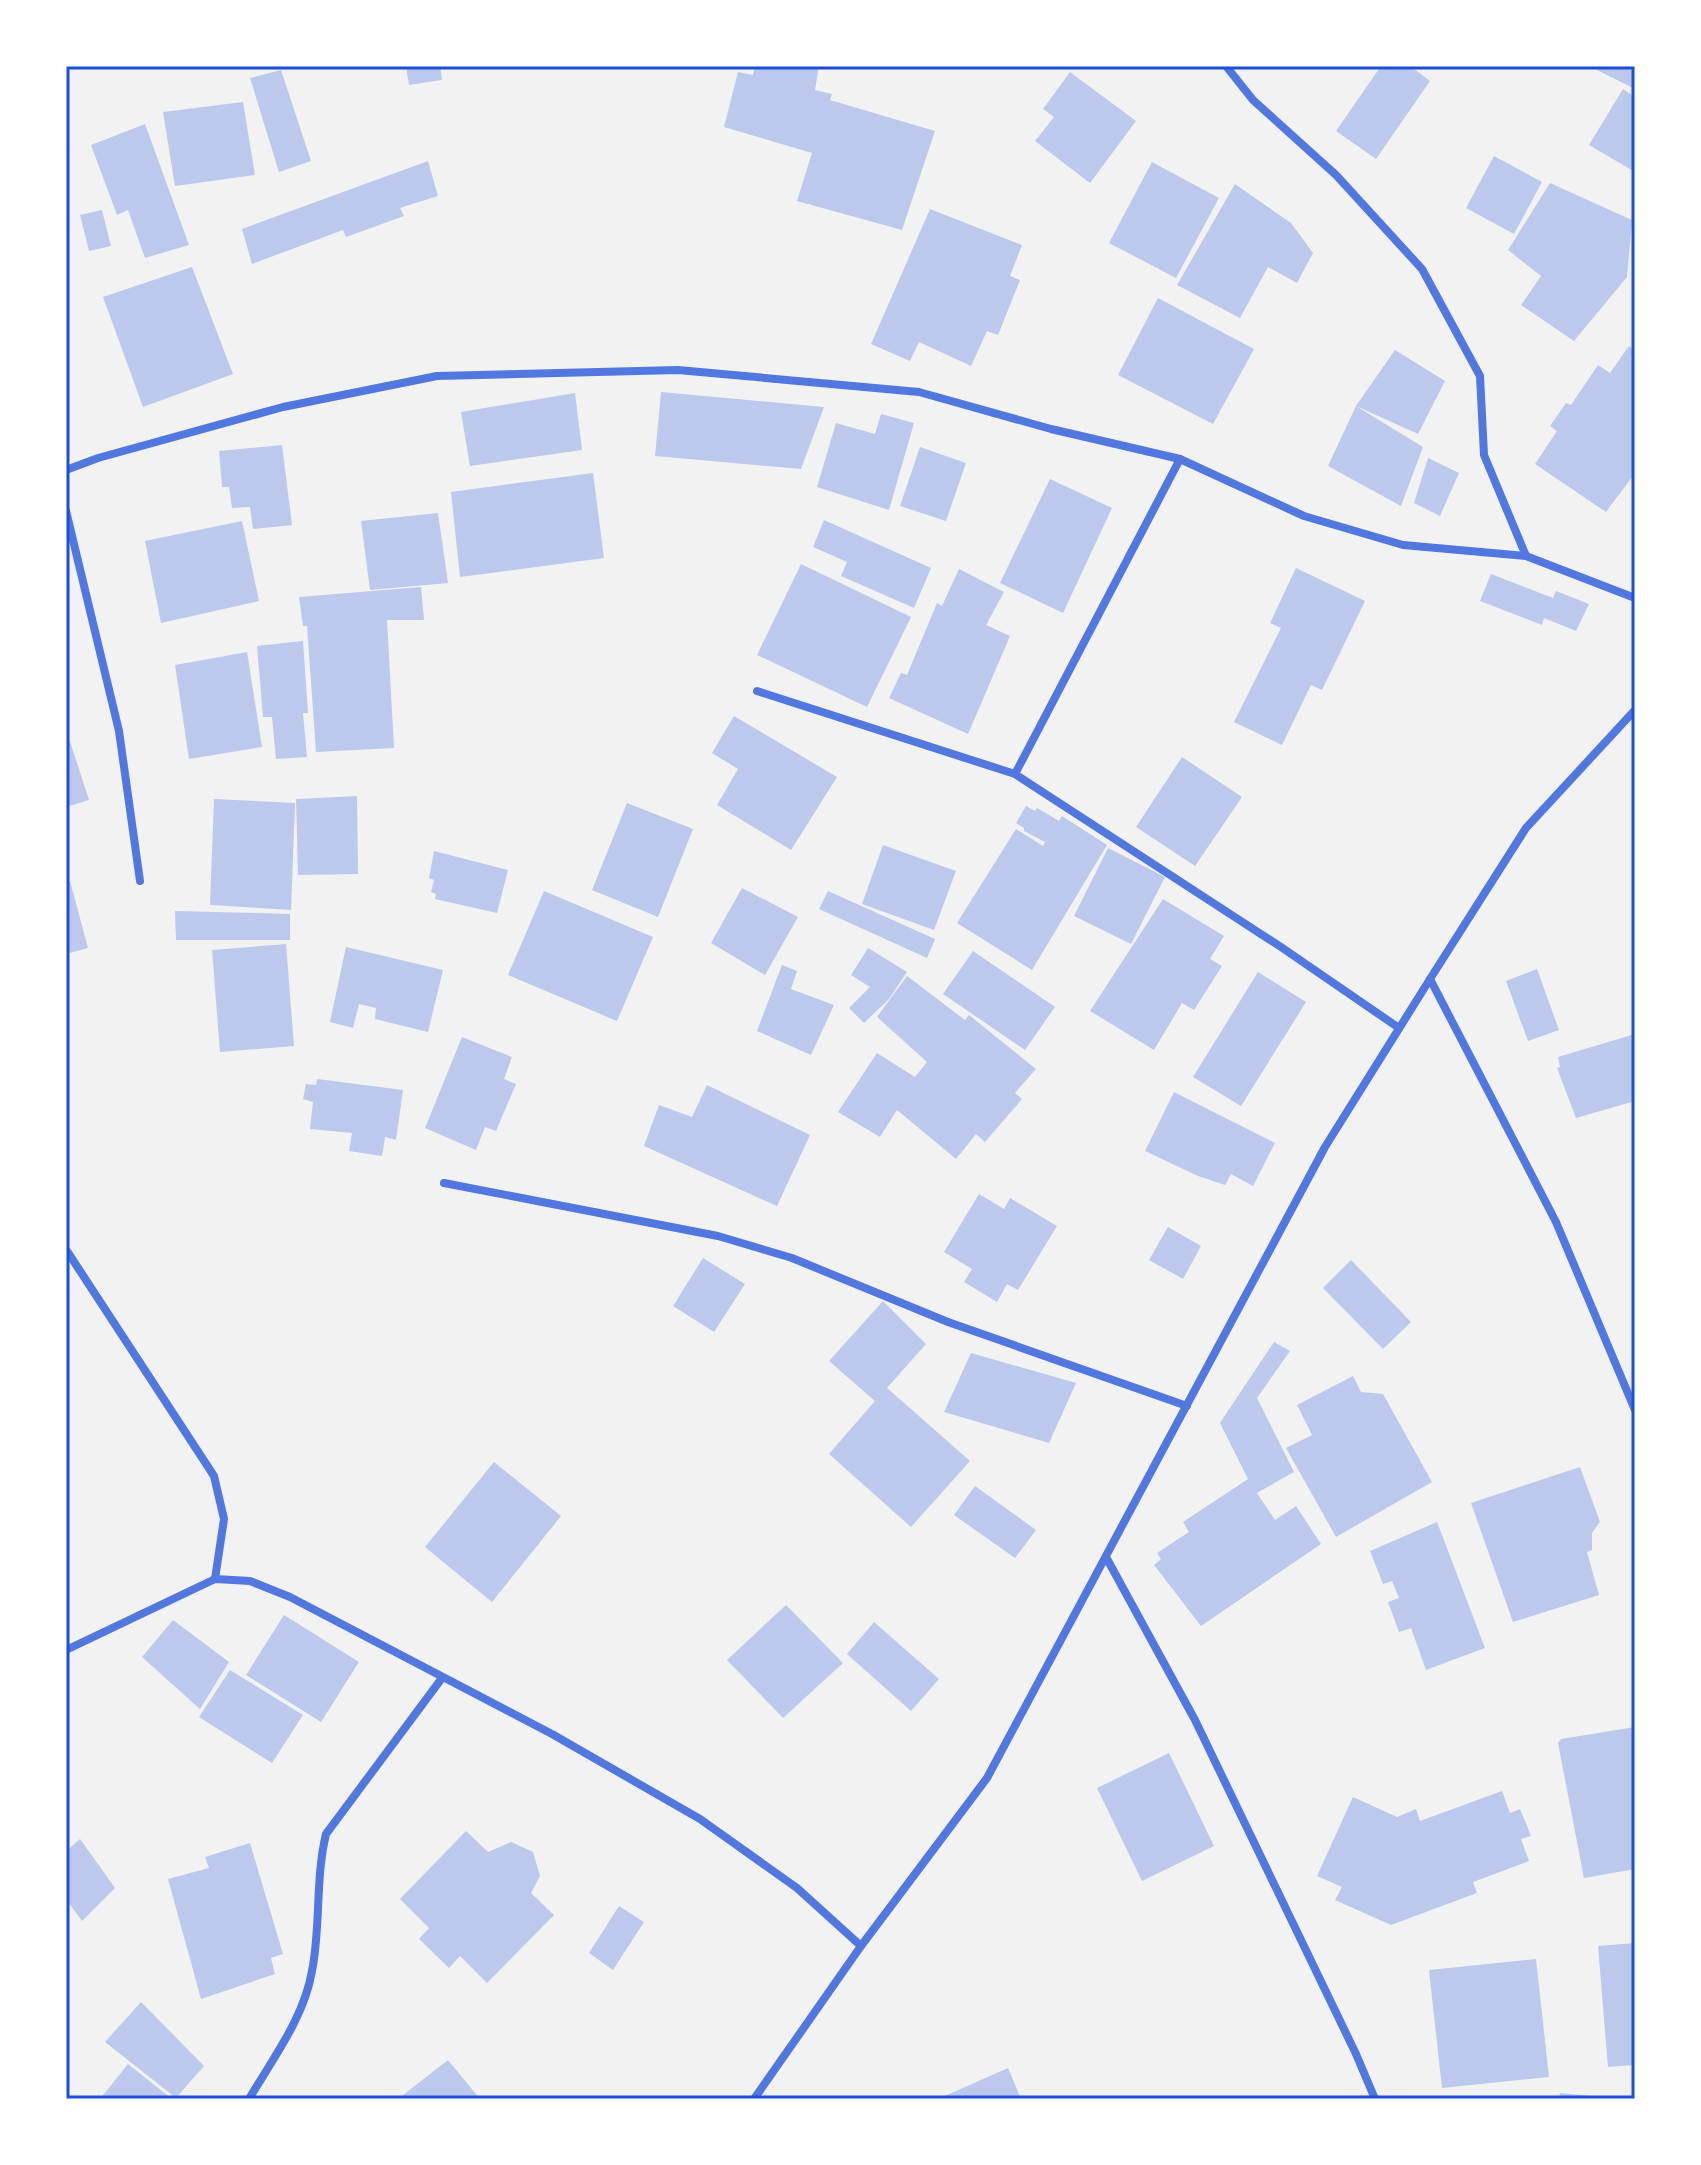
<svg xmlns="http://www.w3.org/2000/svg" width="1701" height="2165" viewBox="0 0 1701 2165" font-family="Manrope,sans-serif">
  <rect width="100%" height="100%" fill="#f2f2f2"/>
  <g fill="#bdc9ec">
    <polygon points="406,66 440,66 442,80 409,85"/>
    <polygon points="755,66 819,66 815,90 832,94 830,100 935,131 902,230 797,201 812,153 724,127 738,72 753,75"/>
    <polygon points="1381,66 1410,66 1430,81 1376,159 1336,131"/>
    <polygon points="1589,66 1635,66 1635,89"/>
    <polygon points="281,70 311,161 279,172 250,78"/>
    <polygon points="1070,72 1136,121 1090,183 1035,141 1054,117 1043,109"/>
    <polygon points="1623,89 1635,97 1635,172 1589,145"/>
    <polygon points="243,102 255,175 175,186 163,112"/>
    <polygon points="145,124 189,245 145,258 128,210 117,215 91,145"/>
    <polygon points="1494,156 1542,182 1514,234 1466,208"/>
    <polygon points="428,161 438,196 400,208 404,216 346,237 343,230 252,264 242,229"/>
    <polygon points="1152,162 1219,198 1176,278 1109,243"/>
    <polygon points="1550,183 1632,220 1627,277 1574,341 1521,305 1541,276 1508,250"/>
    <polygon points="1235,184 1291,223 1313,253 1297,283 1268,267 1240,318 1177,285"/>
    <polygon points="930,209 1022,245 1010,276 1020,280 998,335 987,331 971,366 919,342 910,361 871,344"/>
    <polygon points="102,210 111,246 89,251 80,215"/>
    <polygon points="192,267 233,374 143,407 103,297"/>
    <polygon points="1158,298 1254,349 1213,424 1118,375"/>
    <polygon points="1629,346 1635,351 1635,473 1606,512 1535,464 1557,431 1550,426 1566,403 1571,405 1598,365 1610,373"/>
    <polygon points="1395,350 1445,381 1418,434 1356,406 1423,447 1401,506 1328,466 1356,406"/>
    <polygon points="661,392 824,407 801,469 655,456"/>
    <polygon points="575,393 582,450 470,466 461,412"/>
    <polygon points="881,414 914,423 889,510 817,487 836,423 875,434"/>
    <polygon points="282,445 292,525 253,529 250,507 232,508 229,487 222,487 219,451"/>
    <polygon points="920,447 966,463 946,521 900,506"/>
    <polygon points="1428,458 1459,473 1440,516 1414,503"/>
    <polygon points="593,473 604,558 460,577 451,492"/>
    <polygon points="1050,479 1112,508 1063,613 1000,583"/>
    <polygon points="438,513 448,583 370,590 361,521"/>
    <polygon points="824,520 931,568 914,608 841,576 847,562 813,547"/>
    <polygon points="242,521 259,601 161,623 145,541"/>
    <polygon points="801,564 911,617 867,707 757,655"/>
    <polygon points="1296,568 1365,601 1322,690 1311,685 1282,745 1234,722 1281,628 1270,623"/>
    <polygon points="959,569 1004,592 986,625 1010,636 968,734 889,698 901,673 907,675 937,603 942,606"/>
    <polygon points="1491,574 1553,598 1556,591 1589,604 1576,631 1544,618 1542,625 1480,601"/>
    <polygon points="421,587 424,620 387,620 394,748 316,752 307,626 303,626 299,597"/>
    <polygon points="303,641 308,713 303,713 307,757 276,759 272,717 263,717 257,646"/>
    <polygon points="247,652 262,747 189,759 175,665"/>
    <polygon points="734,716 837,777 791,850 717,805 738,769 712,753"/>
    <polygon points="66,729 89,800 66,807"/>
    <polygon points="1182,757 1242,797 1195,866 1136,827"/>
    <polygon points="357,796 358,874 298,875 296,799"/>
    <polygon points="214,799 295,803 291,910 210,905"/>
    <polygon points="627,803 693,829 658,917 592,890"/>
    <polygon points="1026,806 1035,811 1037,808 1059,821 1062,816 1107,845 1032,970 957,923 1016,829 1043,846 1045,842 1024,831 1024,828 1016,823"/>
    <polygon points="883,845 956,871 934,930 862,904"/>
    <polygon points="1108,848 1165,877 1131,944 1074,916"/>
    <polygon points="434,851 508,870 497,913 435,899 436,894 431,892 434,880 429,878"/>
    <polygon points="70,881 88,948 66,954 66,882"/>
    <polygon points="742,888 798,917 765,975 711,943"/>
    <polygon points="544,891 653,937 617,1021 508,975"/>
    <polygon points="828,891 935,939 927,958 819,909"/>
    <polygon points="1163,899 1224,936 1210,959 1222,966 1194,1010 1182,1003 1154,1050 1090,1011"/>
    <polygon points="175,911 290,914 290,940 176,940"/>
    <polygon points="286,944 294,1046 220,1052 212,950"/>
    <polygon points="346,947 443,970 428,1032 375,1019 376,1008 359,1004 353,1028 330,1022"/>
    <polygon points="868,948 907,972 889,999 864,1023 849,1008 870,987 851,975"/>
    <polygon points="973,951 1055,1007 1025,1050 943,994"/>
    <polygon points="782,965 797,971 791,989 834,1005 811,1055 757,1031"/>
    <polygon points="1537,969 1559,1030 1528,1041 1506,981"/>
    <polygon points="1258,972 1306,1002 1241,1106 1193,1077"/>
    <polygon points="907,976 965,1020 969,1015 1036,1069 1015,1093 1022,1099 985,1142 976,1134 956,1159 897,1110 880,1137 838,1112 877,1053 915,1077 927,1062 877,1017"/>
    <polygon points="1635,1034 1635,1101 1576,1118 1557,1068 1560,1067 1558,1057"/>
    <polygon points="462,1037 512,1057 504,1079 516,1084 496,1131 485,1127 476,1150 425,1128"/>
    <polygon points="317,1079 403,1090 396,1140 385,1137 382,1156 349,1151 352,1133 310,1129 313,1102 303,1099 306,1084 316,1085"/>
    <polygon points="707,1085 810,1135 777,1206 644,1146 659,1105 692,1117"/>
    <polygon points="1174,1092 1275,1143 1253,1186 1231,1174 1225,1185 1198,1176 1145,1151"/>
    <polygon points="979,1194 1004,1209 1010,1198 1057,1226 1018,1290 1007,1284 997,1302 964,1282 972,1269 944,1252"/>
    <polygon points="1168,1227 1201,1246 1183,1279 1149,1260"/>
    <polygon points="703,1258 745,1284 714,1332 673,1306"/>
    <polygon points="1351,1260 1411,1322 1383,1349 1323,1288"/>
    <polygon points="883,1301 926,1344 887,1388 970,1461 911,1527 829,1454 875,1401 829,1361"/>
    <polygon points="1274,1342 1290,1351 1257,1398 1294,1472 1257,1493 1275,1520 1296,1506 1321,1544 1201,1626 1154,1565 1161,1559 1157,1553 1189,1532 1183,1522 1248,1479 1220,1423"/>
    <polygon points="971,1353 1076,1383 1049,1443 944,1412"/>
    <polygon points="1353,1376 1361,1392 1383,1394 1432,1482 1336,1537 1286,1448 1312,1435 1297,1405"/>
    <polygon points="494,1462 561,1516 492,1602 425,1547"/>
    <polygon points="1580,1467 1600,1522 1592,1533 1592,1550 1587,1552 1599,1595 1513,1622 1471,1503"/>
    <polygon points="975,1486 1036,1530 1015,1558 954,1515"/>
    <polygon points="1437,1522 1485,1648 1426,1670 1411,1628 1399,1632 1388,1602 1399,1598 1392,1581 1383,1584 1370,1551"/>
    <polygon points="786,1605 843,1663 783,1718 727,1660"/>
    <polygon points="284,1615 359,1662 321,1722 246,1675"/>
    <polygon points="173,1620 229,1662 200,1709 142,1657"/>
    <polygon points="874,1622 939,1679 911,1711 847,1654"/>
    <polygon points="230,1670 303,1715 272,1763 199,1717"/>
    <polygon points="1635,1727 1635,1869 1584,1878 1558,1743 1561,1739"/>
    <polygon points="1169,1753 1214,1846 1142,1881 1097,1788"/>
    <polygon points="1502,1791 1510,1813 1520,1809 1531,1836 1521,1839 1529,1861 1473,1882 1477,1893 1391,1925 1335,1900 1342,1887 1317,1876 1353,1797 1397,1817 1416,1809 1420,1821"/>
    <polygon points="466,1831 488,1852 511,1842 533,1852 540,1876 531,1893 554,1915 487,1983 460,1956 449,1968 419,1939 429,1928 400,1899"/>
    <polygon points="80,1839 115,1888 82,1921 66,1899 66,1851"/>
    <polygon points="250,1843 283,1954 271,1958 275,1974 201,1999 168,1879 209,1868 205,1857"/>
    <polygon points="619,1906 644,1922 613,1970 589,1953"/>
    <polygon points="1635,1943 1635,2065 1608,2067 1598,1946"/>
    <polygon points="1536,1959 1549,2077 1442,2088 1429,1970"/>
    <polygon points="141,2002 204,2066 176,2098 105,2042"/>
    <polygon points="448,2060 480,2099 398,2099"/>
    <polygon points="128,2064 172,2099 100,2099"/>
    <polygon points="1008,2068 1021,2099 938,2099"/>
    <polygon points="1560,2093 1600,2097 1600,2099 1559,2099"/>
  </g>
  <g fill="none" stroke-linecap="round" stroke-linejoin="round">
    <g stroke="#5277de" stroke-width="8">
      <polyline points="1226,66 1253,100 1336,175 1422,269 1480,376 1484,455 1526,556 1635,598"/>
      <polyline points="66,470 98,458 283,407 437,376 678,370 919,392 1051,429 1180,459 1304,516 1403,545 1526,556"/>
      <polyline points="66,511 119,731 140,881"/>
      <polyline points="757,691 1015,774 1281,947 1399,1028"/>
      <polyline points="1015,774 1180,459"/>
      <polyline points="1430,979 1556,1222 1635,1410"/>
      <polyline points="444,1183 718,1236 792,1258 948,1322 1187,1406"/>
      <polyline points="67,1251 214,1476 224,1519 215,1579"/>
      <polyline points="1106,1557 1195,1720 1356,2054 1375,2099"/>
      <polyline points="66,1650 215,1579 250,1581 290,1597 552,1734 700,1819 797,1888 861,1946"/>
      <path d="M 249,2099 C 273,2058 304,2018 312,1971 C 321,1926 315,1880 326,1834 L 442,1678"/>
      <polyline points="754,2099 861,1946 987,1778 1325,1147 1430,979 1526,828 1635,710"/>
    </g>
  </g>
  <rect width="1701" height="2165" fill="none" stroke="#ffffff" stroke-width="136"/>
  <rect x="68" y="68" width="1565" height="2029" fill="none" stroke="#1d4ed8" stroke-width="3"/>
</svg>
